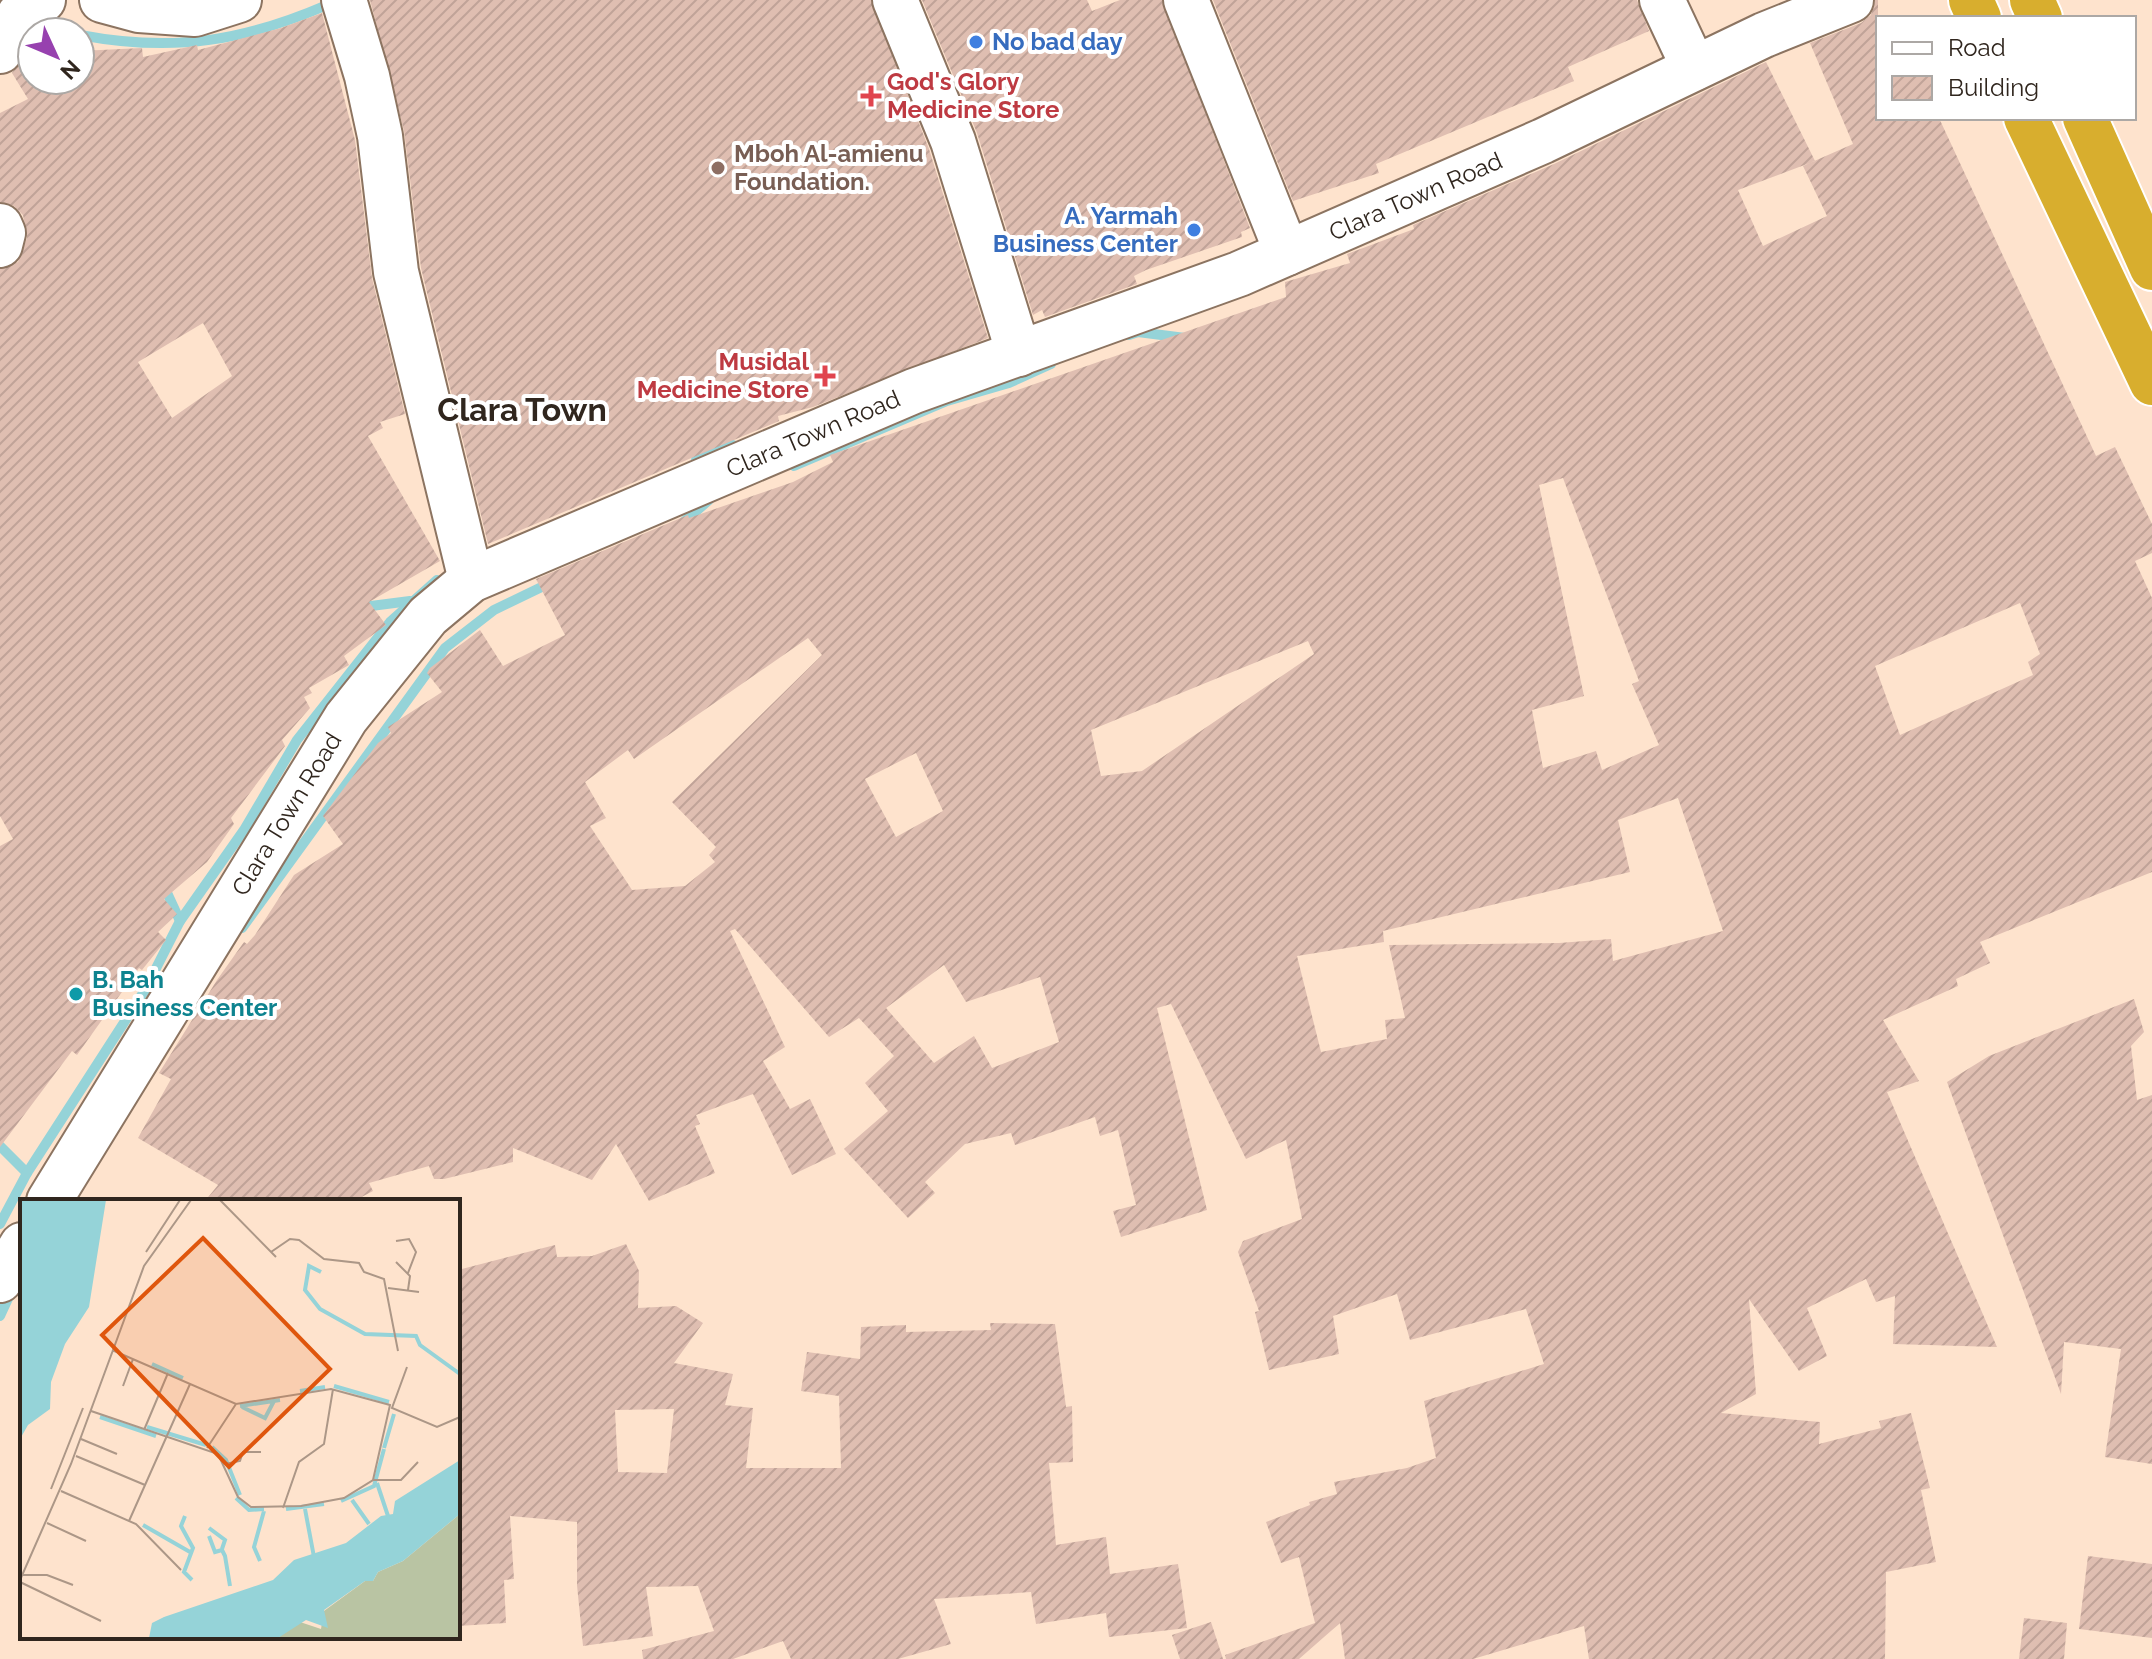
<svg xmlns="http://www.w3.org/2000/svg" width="2152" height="1659" viewBox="0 0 2152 1659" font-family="Raleway,sans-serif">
  <defs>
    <pattern id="building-hatch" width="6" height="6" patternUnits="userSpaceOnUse" patternTransform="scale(2)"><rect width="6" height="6" fill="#dfbeb1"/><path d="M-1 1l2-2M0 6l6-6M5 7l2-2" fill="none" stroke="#c0a398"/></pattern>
  </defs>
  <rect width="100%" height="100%" fill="#fee3cd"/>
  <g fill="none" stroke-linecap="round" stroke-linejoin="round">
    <g stroke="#95d3d8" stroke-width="10">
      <polyline points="35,21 71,32"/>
      <path d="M 80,35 C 175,53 246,41 334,2"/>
      <polyline points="1129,335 1138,332 1185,338"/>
      <polyline points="696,460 733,445"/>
      <polyline points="794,466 947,401 1009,383 1051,364"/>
      <polyline points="679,526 709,500"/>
      <polyline points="361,611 371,606 410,601"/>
      <polyline points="163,884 180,921"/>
      <polyline points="242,928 445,648 494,610 552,582"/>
      <polyline points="0,1146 27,1173"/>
      <polyline points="0,1224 27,1173 145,990 180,921 244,830 297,740 390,622 437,580"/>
      <polyline points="0,1316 12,1290"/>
    </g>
  </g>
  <g fill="url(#building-hatch)" fill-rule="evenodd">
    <polygon points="370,0 871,0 929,149 988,338 813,407 778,416 779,421 488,544 421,268 404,131"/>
    <polygon points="922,0 1087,0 1092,11 1120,0 1162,0 1250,228 1241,232 1242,237 1146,270 1134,276 1137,284 1045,317 1042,310 1033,315 977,133"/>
    <polygon points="1213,0 1637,0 1649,31 1568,67 1574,81 1376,164 1379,173 1293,201"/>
    <path d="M 1875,0 L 1878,0 L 1878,118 L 1939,118 L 2096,456 L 2115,447 L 2152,524 L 2152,553 L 2135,561 L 2152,598 L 2152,872 L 1980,942 L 1990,963 L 1956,979 L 1958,986 L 1883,1020 L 1919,1081 L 1887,1092 L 1997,1347 L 1893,1344 L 1895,1296 L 1876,1302 L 1866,1279 L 1807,1308 L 1827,1356 L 1799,1371 L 1749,1299 L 1756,1394 L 1721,1413 L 1820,1422 L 1819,1444 L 1881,1428 L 1879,1421 L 1911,1413 L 1930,1488 L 1921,1490 L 1936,1562 L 1886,1572 L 1885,1659 L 1589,1659 L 1584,1626 L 1473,1659 L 1345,1659 L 1340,1623 L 1299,1659 L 1226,1659 L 1225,1655 L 1315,1623 L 1299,1557 L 1281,1563 L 1266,1522 L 1310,1505 L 1309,1502 L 1337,1494 L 1334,1482 L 1407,1468 L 1436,1458 L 1424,1401 L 1544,1364 L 1526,1309 L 1410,1340 L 1397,1294 L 1333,1316 L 1339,1354 L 1269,1370 L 1255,1312 L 1259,1311 L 1238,1252 L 1243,1241 L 1302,1219 L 1286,1140 L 1246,1159 L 1171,1004 L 1157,1008 L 1207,1210 L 1121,1237 L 1113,1211 L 1136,1205 L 1118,1130 L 1100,1136 L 1095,1117 L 1015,1145 L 1011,1133 L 965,1144 L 925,1182 L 935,1193 L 908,1218 L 844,1149 L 888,1111 L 865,1083 L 894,1056 L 859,1018 L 829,1037 L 735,929 L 730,931 L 785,1047 L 763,1061 L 790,1109 L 810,1099 L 836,1154 L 792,1175 L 753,1094 L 696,1115 L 700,1124 L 695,1126 L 715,1173 L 649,1201 L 616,1144 L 592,1180 L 513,1148 L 513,1162 L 444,1179 L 434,1179 L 429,1166 L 369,1183 L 373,1191 L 354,1201 L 205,1201 L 218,1185 L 138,1138 L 171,1079 L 159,1073 L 217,980 L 244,942 L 247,944 L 255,935 L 294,875 L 343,844 L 323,816 L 378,743 L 391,733 L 388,727 L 442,692 L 427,673 L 430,668 L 480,630 L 503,666 L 565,635 L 536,579 L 688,515 L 689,518 L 793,482 L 833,462 L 830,455 L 1286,297 L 1285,282 L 1350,263 L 1347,254 L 1414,229 L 1413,225 L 1554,164 L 1766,62 L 1815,161 L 1738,190 L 1763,246 L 1827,216 L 1803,166 L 1853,144 L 1810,43 L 1861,23 L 1871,15 ZM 1563,478 L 1639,681 L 1632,684 L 1659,745 L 1602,770 L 1596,751 L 1543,768 L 1532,710 L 1584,696 L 1539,485 ZM 2020,603 L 2040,654 L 2028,662 L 2033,675 L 1900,735 L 1875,666 ZM 808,638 L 822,655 L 672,802 L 716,847 L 709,855 L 715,862 L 685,886 L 632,890 L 590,826 L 606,818 L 585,782 L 628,750 L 634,759 ZM 1308,641 L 1314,654 L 1142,771 L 1101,776 L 1091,730 ZM 916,753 L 943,811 L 896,837 L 865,779 ZM 1678,798 L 1723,931 L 1613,961 L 1611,939 L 1559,943 L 1389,945 L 1405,1018 L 1385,1020 L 1387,1039 L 1321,1052 L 1297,956 L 1384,942 L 1383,931 L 1630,872 L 1618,820 ZM 944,965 L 966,1002 L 1040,977 L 1059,1042 L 992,1068 L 974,1036 L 934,1063 L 886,1008 Z"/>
    <path d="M 322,13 L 355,140 L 372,278 L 405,414 L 380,422 L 383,428 L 368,436 L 440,561 L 369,602 L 386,625 L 344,656 L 349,665 L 309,688 L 312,693 L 304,697 L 310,708 L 282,740 L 285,746 L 231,818 L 234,824 L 207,862 L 164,899 L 177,914 L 158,932 L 166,940 L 142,970 L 139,968 L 77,1055 L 72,1051 L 0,1147 L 0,846 L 13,839 L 0,816 L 0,269 L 18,262 L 27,238 L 23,215 L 14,206 L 0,202 L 0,113 L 28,99 L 12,73 L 32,44 L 32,80 L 80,80 L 80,51 L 142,48 L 143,57 L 197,45 L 198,50 L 281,28 ZM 203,323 L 232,376 L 172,418 L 138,362 Z"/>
    <polygon points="2134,999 2144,1032 2131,1046 2137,1100 2152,1095 2152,1464 2105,1457 2121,1349 2064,1342 2061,1394 1947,1082 1989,1056"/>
    <path d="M 626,1244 L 639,1271 L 638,1308 L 676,1306 L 703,1323 L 674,1363 L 733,1374 L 725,1405 L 753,1408 L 746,1468 L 841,1468 L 839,1396 L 801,1391 L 807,1352 L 860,1359 L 861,1327 L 906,1325 L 906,1332 L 991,1330 L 990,1323 L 1055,1324 L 1066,1407 L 1072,1406 L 1073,1462 L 1049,1463 L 1056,1545 L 1106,1537 L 1110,1574 L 1178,1564 L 1187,1628 L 1109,1637 L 1106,1613 L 1036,1624 L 1031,1592 L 934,1599 L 951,1644 L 898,1659 L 791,1659 L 783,1641 L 733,1659 L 643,1659 L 642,1650 L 714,1631 L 698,1586 L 646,1587 L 653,1636 L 583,1646 L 577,1585 L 577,1522 L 510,1516 L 514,1579 L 504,1580 L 506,1623 L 458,1626 L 458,1270 L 555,1245 L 557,1257 L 592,1256 ZM 674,1409 L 667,1473 L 618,1472 L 615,1410 Z"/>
    <polygon points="2088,1556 2152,1564 2152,1638 2079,1629"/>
    <polygon points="2024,1618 2067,1623 2064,1659 2019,1659"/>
    <polygon points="1211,1622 1223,1659 1180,1659 1172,1635"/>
  </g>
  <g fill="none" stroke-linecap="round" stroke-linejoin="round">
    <g stroke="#8c7461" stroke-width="48">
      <g id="minor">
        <polyline points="102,0 139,10 195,14 239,0"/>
        <polyline points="344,0 367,76 380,136 396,272 471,580"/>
        <polyline points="895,0 953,141 1019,354"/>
        <polyline points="1186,0 1287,253"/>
        <polyline points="1662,0 1694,68"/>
        <polyline points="0,51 19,15 43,0"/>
        <polyline points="0,226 3,233 0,245"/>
        <path id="s1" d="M 49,1201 L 346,718 L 428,616 L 471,580 L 914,391 L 1239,274 L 1543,141 L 1764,35 L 1851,0"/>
        <polyline points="0,1280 22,1245"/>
      </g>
    </g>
    <g stroke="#fff" stroke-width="48">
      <g id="highway">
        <polyline points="1971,0 1979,18"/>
        <polyline points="2032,0 2040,18"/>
        <polyline points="2026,118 2152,383"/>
        <polyline points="2085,118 2152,268"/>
      </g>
    </g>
    <use href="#minor" stroke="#fff" stroke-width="44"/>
    <use href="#highway" stroke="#d8ae2e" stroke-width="44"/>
  </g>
  <g fill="#3f7fe0" stroke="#fff" stroke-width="3">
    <circle cx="976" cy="42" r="8"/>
    <circle cx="1194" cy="230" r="8"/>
  </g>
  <g fill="#e0444e" stroke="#fff" stroke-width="3">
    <path d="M867 84h8v8h8v8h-8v8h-8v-8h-8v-8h8z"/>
    <path d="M821 364h8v8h8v8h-8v8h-8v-8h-8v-8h8z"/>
  </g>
  <circle fill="#8d6e63" stroke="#fff" stroke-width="3" cx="718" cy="168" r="8"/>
  <circle fill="#0f9aa8" stroke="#fff" stroke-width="3" cx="76" cy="994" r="8"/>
  <g text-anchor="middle" stroke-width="8" stroke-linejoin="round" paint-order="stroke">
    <g font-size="24" font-weight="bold" fill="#366cbe" stroke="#fff" text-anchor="start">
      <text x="992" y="50">No bad day</text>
      <text x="1178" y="224" text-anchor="end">A. Yarmah<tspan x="1178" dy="28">Business Center</tspan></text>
    </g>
    <g font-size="24" font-weight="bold" fill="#be3a42" stroke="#fff" text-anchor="start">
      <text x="887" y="90">God's Glory<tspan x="887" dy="28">Medicine Store</tspan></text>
      <text x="809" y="370" text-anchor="end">Musidal<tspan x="809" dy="28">Medicine Store</tspan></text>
    </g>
    <g font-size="24" font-weight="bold" fill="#785e54" stroke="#fff" text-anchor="start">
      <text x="734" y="162">Mboh Al-amienu<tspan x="734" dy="28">Foundation.</tspan></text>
    </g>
    <g font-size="24" fill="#30261e" stroke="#fff">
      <text dy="8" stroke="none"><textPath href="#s1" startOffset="1774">Clara Town Road</textPath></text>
      <text dy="8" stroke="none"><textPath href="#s1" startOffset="1126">Clara Town Road</textPath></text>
      <text dy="8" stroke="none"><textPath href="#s1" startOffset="454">Clara Town Road</textPath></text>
    </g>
    <g font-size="24" font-weight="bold" fill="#0d838f" stroke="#fff" text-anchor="start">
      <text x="92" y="988">B. Bah<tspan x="92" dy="28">Business Center</tspan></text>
    </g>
    <g font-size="32" font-weight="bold" fill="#30261e" stroke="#fff">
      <text x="522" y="421">Clara Town</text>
    </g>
  </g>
  <g transform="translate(20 1199)">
    <rect width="440" height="440" fill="#fee3cd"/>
    <path d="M 440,315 L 440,439 L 258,439 L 277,422 L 301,430 L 304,412 L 345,382 L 353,382 L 358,373 L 383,362 Z" fill="#b9c4a3"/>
    <path d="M 0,1 L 86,1 L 69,108 L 45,145 L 31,183 L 30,210 L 8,226 L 0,240 ZM 440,261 L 440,315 L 383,362 L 358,373 L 353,382 L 345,382 L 304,411 L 308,429 L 286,421 L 258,439 L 129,439 L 132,424 L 144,418 L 253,381 L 274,361 L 326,344 L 361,317 L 373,315 L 375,302 Z" fill="#95d3d8"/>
    <path fill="none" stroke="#95d3d8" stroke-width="4" d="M 301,73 L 289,67 L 285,91 L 300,110 L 345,135 L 396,137 L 400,146 L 440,175M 132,165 L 163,179M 314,187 L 369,203M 280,192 L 305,188M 220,207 L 260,201M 222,208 L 245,219 L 254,202M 80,218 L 136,237M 127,228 L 186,246M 192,248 L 206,261 L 220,296M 364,249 L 374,215M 357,284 L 368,317M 216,299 L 229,311 L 244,310M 332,301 L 349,325M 321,302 L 354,287 L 364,250M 266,310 L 304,305M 285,310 L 294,358M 165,317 L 161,327 L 173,349 L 164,373 L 172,381M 123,326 L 170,353M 189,329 L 205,341 L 202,350M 189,337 L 195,353 L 202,351 L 205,357 L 210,387M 240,362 L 234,348 L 244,312"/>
    <path fill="none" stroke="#ac9787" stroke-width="2" d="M 200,1 L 256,58M 376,42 L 389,40 L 396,53 L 388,74M 126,53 L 160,1M 251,53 L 270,40 L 279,41 L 304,60 L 339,64 L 344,73 L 364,80 L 378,152M 376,63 L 390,77 L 388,91M 368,89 L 399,93M 387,168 L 372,209 L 417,228 L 440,218M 103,187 L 113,160M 71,212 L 198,255 L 218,298 L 231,308 L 281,307 L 324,299 L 353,281 L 370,206 L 311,190 L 216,205 L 92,151M 124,231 L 148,174M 61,240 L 97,255M 187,249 L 216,205M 56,257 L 125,286M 205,265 L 220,262 L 223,253 L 241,253M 353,281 L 381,281 L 398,263M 31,290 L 63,209M 41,292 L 116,325 L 161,371M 263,309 L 279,263 L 304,245 L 313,190M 109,322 L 170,185M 27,324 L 66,342M 3,376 L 27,376 L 53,386M 0,381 L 51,265 L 124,67 L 171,1M 0,383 L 81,422"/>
    <path fill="#df560d" fill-opacity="0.15" stroke="#df560d" stroke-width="4" d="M 183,39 L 310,170 L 209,268 L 82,136 Z"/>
    <rect width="440" height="440" fill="none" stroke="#30261e" stroke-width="4"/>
  </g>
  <rect x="1876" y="16" width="260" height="104" fill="#ffffff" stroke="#aca8a5" stroke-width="2"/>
  <rect x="1892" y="42" width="40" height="12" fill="#ffffff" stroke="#aca8a5" stroke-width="2"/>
  <text x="1948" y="56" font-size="24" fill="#30261e">Road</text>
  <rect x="1892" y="76" width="40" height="24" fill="url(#building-hatch)" stroke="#aca8a5" stroke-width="2"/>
  <text x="1948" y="96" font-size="24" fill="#30261e">Building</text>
  <g transform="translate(56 56) rotate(134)"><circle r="38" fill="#ffffff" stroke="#aca8a5" stroke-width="2"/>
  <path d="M0-6L14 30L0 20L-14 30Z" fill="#9741af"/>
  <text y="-12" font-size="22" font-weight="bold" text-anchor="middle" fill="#30261e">N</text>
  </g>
</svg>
